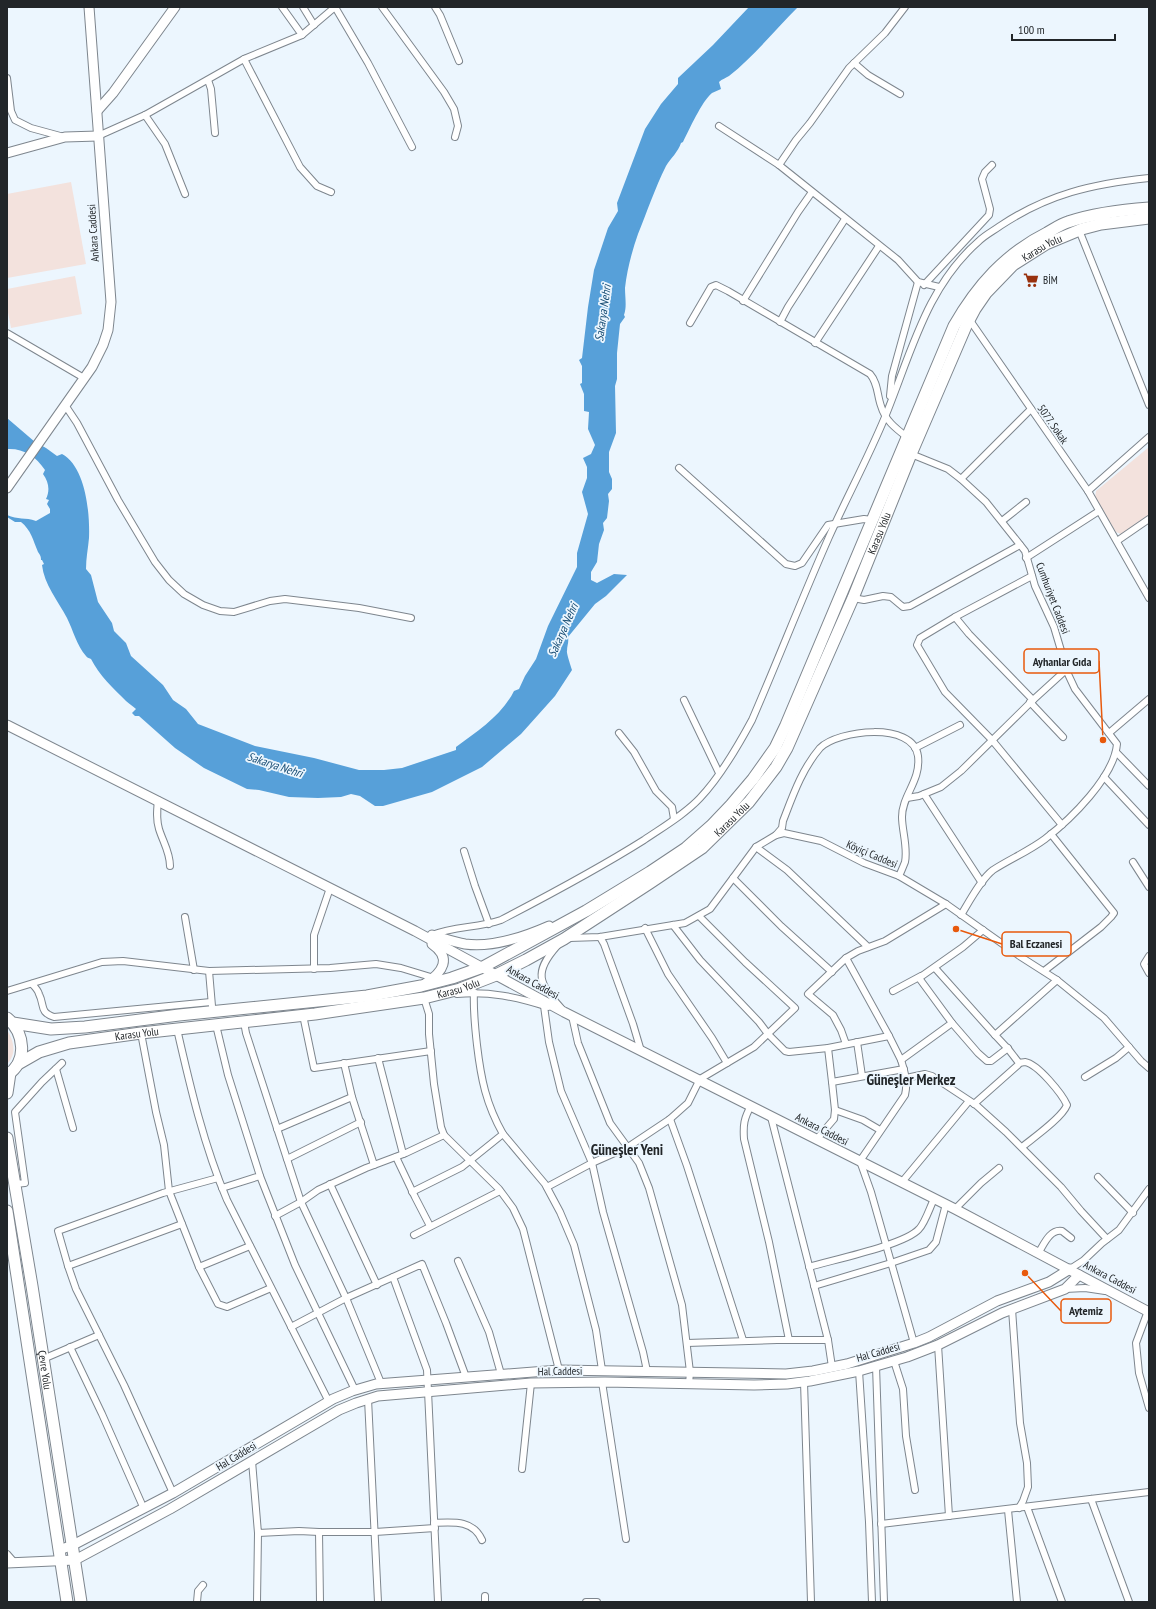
<svg xmlns="http://www.w3.org/2000/svg" width="1156" height="1609" viewBox="0 0 1156 1609" font-family="'PT Sans Narrow',sans-serif">
  <rect width="100%" height="100%" fill="#ecf6fe"/>
  <g fill="#f3e2dd">
    <polygon points="71,182 86,264 7,278 7,194"/>
    <polygon points="75,276 82,314 11,328 7,307 7,289"/>
    <polygon points="1149,447 1149,515 1121,534 1116,532 1095,498 1096,491"/>
    <path d="M 7,1030 C 14,1041 17,1054 7,1064 Z"/>
  </g>
  <path fill="#57a0d9" d="M 749,7 L 798,7 C 776,29 753,57 729,76 C 726,78 722,79 719,82 L 721,89 C 718,90 715,92 712,93 C 702,101 689,130 683,142 L 681,143 C 678,152 671,158 666,166 C 655,188 647,212 638,234 C 632,251 627,270 625,288 C 625,297 627,307 624,315 L 625,317 L 620,324 L 617,353 L 617,379 L 615,386 L 616,433 L 609,452 L 609,472 L 612,479 L 612,489 L 608,494 L 609,501 L 607,518 L 603,523 L 604,530 L 599,544 L 597,562 L 591,572 L 591,580 L 597,583 L 614,574 L 627,575 L 606,596 L 595,604 L 568,637 C 569,643 567,645 567,651 C 566,652 571,667 572,670 L 555,696 L 521,734 L 482,767 L 432,792 L 383,806 L 375,806 L 360,796 L 351,794 L 341,797 L 318,798 L 289,797 L 259,790 L 247,789 L 204,768 L 175,748 L 139,716 L 135,716 L 132,713 L 136,709 C 133,706 129,704 126,701 C 113,688 99,675 91,659 C 90,658 87,658 86,656 C 77,646 73,630 67,618 C 58,601 44,584 42,565 L 44,564 L 42,560 L 41,560 C 41,556 40,555 38,552 C 33,540 31,530 21,522 L 15,522 L 7,517 L 7,515 C 18,520 25,517 36,521 L 50,513 L 50,509 L 47,504 L 49,500 L 46,499 C 50,491 49,482 43,474 L 45,470 C 36,456 23,448 7,449 L 7,418 L 35,442 L 46,448 L 57,456 L 62,454 C 86,467 90,514 89,538 C 88,549 86,558 86,569 L 91,575 L 98,602 L 112,623 L 114,631 L 126,643 L 131,656 L 163,685 L 173,700 L 186,709 L 198,724 L 255,746 L 314,758 L 359,770 L 384,770 L 402,768 L 456,750 L 456,747 C 478,731 502,715 514,691 L 519,689 L 525,676 L 536,659 L 548,626 L 577,567 L 577,553 L 588,514 L 582,492 L 587,478 L 587,467 L 583,458 L 591,454 L 595,445 L 588,429 L 589,412 L 584,411 L 584,394 L 580,384 L 582,383 L 582,366 L 579,360 L 582,358 L 588,307 L 594,270 L 608,228 L 618,211 L 617,203 L 645,129 L 661,104 L 678,84 L 678,78 L 713,45 Z"/>
  <g fill="none" stroke-linecap="round" stroke-linejoin="round">
    <g stroke="#7e868e" stroke-width="8">
      <g id="street">
        <polyline points="282,7 302,35"/>
        <polyline points="303,7 314,25"/>
        <polyline points="335,7 368,63 412,147"/>
        <polyline points="382,7 444,92 454,109 458,126 455,137"/>
        <polyline points="435,7 440,15 459,61"/>
        <polyline points="905,7 885,33 849,68 810,123 796,140 779,165 898,260 918,282 939,287"/>
        <polyline points="244,59 300,167 317,186 331,192"/>
        <polyline points="854,63 868,75 900,94"/>
        <polyline points="7,78 11,111 15,120 31,128 64,137"/>
        <polyline points="208,80 211,89 215,133"/>
        <polyline points="145,115 165,144 185,194"/>
        <polyline points="719,126 779,165"/>
        <polyline points="98,136 145,115 244,59 302,35 335,7"/>
        <polyline points="1079,230 1149,405"/>
        <polyline points="924,285 989,215 990,209 982,179 985,172 992,165"/>
        <polyline points="743,301 798,212 812,192"/>
        <polyline points="969,319 1088,491 1149,598"/>
        <polyline points="780,322 788,307 845,219"/>
        <path d="M 690,323 L 711,287 L 716,285 L 728,291 L 870,374 C 878,383 877,395 881,406 C 885,420 895,428 907,437"/>
        <polyline points="7,333 84,378"/>
        <polyline points="815,343 879,246"/>
        <polyline points="890,396 892,376 918,282"/>
        <polyline points="65,405 77,423 118,500 155,562 169,580 184,594 203,605 220,611 234,612 270,601 285,599 359,608 411,618"/>
        <path d="M 911,454 L 948,469 L 961,479 L 986,502 L 1025,551 L 1035,586 L 1054,627 L 1068,674 L 1075,689 L 1117,744 C 1114,777 1071,819 1045,839 C 1029,851 1010,859 993,870 C 981,879 969,902 961,915"/>
        <polyline points="679,468 786,564 795,566 802,563 828,525 864,519 872,520"/>
        <polyline points="961,479 1031,409"/>
        <polyline points="1088,491 1149,437"/>
        <polyline points="1002,521 1026,502"/>
        <polyline points="1117,541 1149,519"/>
        <polyline points="1026,558 1099,511"/>
        <polyline points="1032,576 955,617 920,638 917,645 945,692 992,740 1062,825"/>
        <polyline points="853,598 864,600 883,596 891,597 903,607 910,606 1020,545"/>
        <polyline points="955,617 969,634 1033,700"/>
        <polyline points="684,700 719,773"/>
        <polyline points="1030,702 1063,737"/>
        <polyline points="619,733 634,752 656,791 672,807 674,819"/>
        <polyline points="1109,733 1149,699"/>
        <polyline points="915,748 960,725"/>
        <polyline points="1116,752 1149,786"/>
        <polyline points="1104,777 1149,825"/>
        <polyline points="924,794 982,883"/>
        <polyline points="907,798 919,796 941,787 961,771 1033,700 1067,669"/>
        <path d="M 158,800 C 157,810 156,819 159,829 C 163,842 170,852 170,866"/>
        <path d="M 776,835 L 782,828 L 783,821 C 793,795 802,769 820,748 C 838,730 913,721 918,756 C 921,781 902,795 902,817 C 902,831 908,847 905,862 C 903,867 901,872 899,876"/>
        <polyline points="756,847 787,870 868,947"/>
        <polyline points="464,851 475,886 489,924"/>
        <polyline points="1133,862 1149,887"/>
        <polyline points="733,878 781,926 832,972"/>
        <polyline points="185,917 194,970"/>
        <polyline points="673,925 700,960 759,1022 768,1034 785,1051 789,1052 828,1048 889,1036 846,958 858,951 885,941 946,904"/>
        <polyline points="645,928 668,974 712,1038 727,1063"/>
        <path d="M 432,935 C 454,926 478,928 501,920 C 549,895 598,869 644,840 C 663,827 684,815 700,798 C 720,777 738,746 752,720 C 778,660 802,598 829,537 C 847,497 868,458 885,417 C 911,354 926,287 979,241 C 985,235 993,231 1000,226 C 1048,194 1092,184 1149,178"/>
        <polyline points="600,937 604,944 633,1024 641,1051"/>
        <polyline points="569,938 600,937 685,923 710,909 756,847 776,835 784,833 821,841 864,863 899,876 946,904 1021,957 1057,980 1104,1018 1141,1061 1149,1068"/>
        <path d="M 557,946 C 533,973 539,983 561,1008"/>
        <polyline points="1149,956 1144,964 1149,973"/>
        <polyline points="935,968 995,1035"/>
        <polyline points="314,969 314,935 330,888"/>
        <polyline points="209,971 212,1006"/>
        <polyline points="1044,971 1101,927 1111,917 1114,913 1051,834"/>
        <path d="M 32,984 C 35,987 38,990 39,994 C 45,1006 39,1012 54,1017 L 211,1002"/>
        <polyline points="7,991 102,962 123,961 209,971 330,968 376,964 401,968 434,978"/>
        <polyline points="893,991 921,976"/>
        <path d="M 457,994 C 489,991 517,997 548,1007"/>
        <polyline points="426,998 424,998 429,1014 429,1034 434,1084 441,1127 444,1135"/>
        <polyline points="544,1006 549,1042 561,1091 592,1163 603,1212 643,1352 647,1371"/>
        <polyline points="303,1015 314,1068 431,1051"/>
        <polyline points="572,1016 578,1043 610,1123 639,1163 649,1188 682,1305 690,1372 689,1384"/>
        <polyline points="244,1022 246,1033 301,1202 346,1298 381,1383"/>
        <polyline points="952,1023 978,1053 987,1061 991,1061 1008,1048"/>
        <polyline points="216,1025 228,1075 260,1176 222,1188"/>
        <path d="M 177,1029 C 190,1086 204,1146 227,1200 L 329,1402"/>
        <polyline points="141,1033 156,1112 164,1145 169,1191 199,1267 218,1304 227,1307 271,1288"/>
        <polyline points="889,1036 901,1060 952,1023 919,978 963,947 983,930"/>
        <polyline points="857,1042 862,1076"/>
        <polyline points="846,1044 841,1030 833,1015 808,994 846,958"/>
        <polyline points="828,1048 832,1082 904,1069"/>
        <polyline points="378,1058 403,1154"/>
        <path d="M 901,1060 C 905,1073 908,1082 905,1095 L 860,1161 L 871,1192 L 914,1343"/>
        <polyline points="344,1063 352,1097 374,1165"/>
        <path d="M 1019,1063 C 1020,1063 1024,1062 1025,1062 C 1038,1064 1062,1094 1067,1105 C 1062,1118 1033,1138 1022,1147"/>
        <polyline points="56,1069 73,1128"/>
        <polyline points="1085,1077 1116,1058 1129,1047"/>
        <polyline points="906,1078 925,1074 932,1076 976,1105 1006,1132 1061,1187 1081,1211 1107,1239"/>
        <polyline points="974,1104 1018,1065 1019,1063 1009,1050 995,1035 1057,980"/>
        <path d="M 751,1106 C 744,1118 743,1125 744,1139 L 769,1242 L 789,1340"/>
        <polyline points="835,1110 863,1120 880,1130"/>
        <polyline points="771,1117 828,1340 832,1367"/>
        <polyline points="670,1119 687,1166 743,1340"/>
        <polyline points="277,1129 352,1097"/>
        <polyline points="503,1134 545,1184 560,1212 574,1245 596,1330 602,1370"/>
        <polyline points="816,1140 834,1119 835,1110 832,1082"/>
        <polyline points="396,1157 415,1197 430,1226"/>
        <polyline points="287,1159 361,1122"/>
        <polyline points="260,1176 295,1265 355,1390"/>
        <polyline points="1098,1177 1133,1213"/>
        <polyline points="902,1182 969,1101"/>
        <polyline points="15,1184 25,1183 15,1112 42,1082 62,1063"/>
        <polyline points="330,1184 377,1285"/>
        <polyline points="547,1187 592,1163 628,1147 670,1119 688,1103 700,1079 754,1047 795,1008 745,962 699,916"/>
        <path d="M 412,1192 L 462,1167 L 503,1134 C 486,1104 481,1079 477,1045 C 475,1027 473,1010 474,992"/>
        <polyline points="955,1209 981,1183 999,1168"/>
        <polyline points="275,1216 301,1202 318,1190 366,1168 406,1153 444,1135 499,1189 513,1208 523,1229 559,1370"/>
        <polyline points="414,1235 500,1191"/>
        <path d="M 1039,1252 C 1044,1244 1050,1229 1062,1231 L 1071,1238"/>
        <polyline points="458,1261 489,1332 501,1374"/>
        <polyline points="68,1266 182,1224"/>
        <polyline points="199,1267 250,1246"/>
        <path d="M 809,1267 C 832,1260 905,1245 919,1229 C 925,1223 930,1207 934,1199"/>
        <polyline points="1070,1269 1084,1260 1102,1243 1119,1230 1149,1189"/>
        <polyline points="393,1277 427,1370 438,1602"/>
        <polyline points="814,1286 891,1263 929,1250 936,1242 946,1204"/>
        <polyline points="1065,1289 1085,1288 1105,1291"/>
        <polyline points="1012,1309 1020,1423 1027,1463 1028,1487 1023,1501 1019,1508"/>
        <polyline points="1148,1311 1136,1343 1139,1373 1149,1408"/>
        <polyline points="291,1327 346,1298 422,1264 446,1323 466,1377"/>
        <polyline points="687,1343 777,1340 828,1340"/>
        <polyline points="938,1345 949,1516"/>
        <polyline points="70,1347 102,1414 144,1509"/>
        <polyline points="43,1359 99,1335"/>
        <polyline points="894,1361 903,1389 906,1436 915,1490"/>
        <polyline points="876,1366 884,1602"/>
        <polyline points="859,1371 869,1522 872,1602"/>
        <polyline points="602,1382 626,1539"/>
        <polyline points="804,1382 811,1602"/>
        <polyline points="368,1399 378,1602"/>
        <polyline points="252,1461 258,1533 299,1531 319,1532"/>
        <polyline points="522,1469 531,1383"/>
        <polyline points="173,1493 124,1385 76,1289 68,1266 58,1231 163,1193 218,1178"/>
        <polyline points="1091,1499 1129,1602"/>
        <polyline points="1027,1507 1062,1602"/>
        <polyline points="1008,1510 1017,1602"/>
        <path d="M 434,1523 C 454,1522 473,1520 482,1540"/>
        <polyline points="881,1524 1149,1492"/>
        <polyline points="7,1554 14,1562"/>
        <polyline points="485,1596 485,1602"/>
        <polyline points="197,1602 198,1591 203,1585"/>
        <polyline points="257,1602 258,1533"/>
        <polyline points="320,1602 319,1532 375,1532 435,1528"/>
        <polyline points="586,1602 597,1602"/>
      </g>
    </g>
    <g stroke="#7e868e" stroke-width="11">
      <g id="secondary">
        <polyline points="97,111 113,93 175,7"/>
        <polyline points="7,153 65,137 98,136"/>
        <polyline points="7,488 92,367 103,345 108,330 111,302 89,7"/>
        <polyline points="7,725 415,931 564,1012 955,1209 1149,1312"/>
        <path d="M 432,935 C 443,938 454,942 465,944 C 493,948 524,937 549,926"/>
        <path d="M 426,983 C 443,972 452,958 432,944"/>
        <polyline points="59,1550 73,1545 173,1493 333,1399 352,1391 376,1384 559,1370 786,1374 813,1371 847,1364 914,1343 929,1337 997,1301 1049,1282 1070,1269"/>
        <polyline points="7,1563 75,1560 170,1509 339,1410 356,1403 378,1396 531,1383 605,1382 754,1385 787,1384 810,1381 859,1371 907,1357 938,1345 1002,1313 1065,1289 1079,1275"/>
      </g>
    </g>
    <g stroke="#7e868e" stroke-width="13">
      <g id="highway">
        <path d="M 7,1018 C 25,1033 28,1062 7,1075"/>
        <path d="M 13,1023 L 51,1029 L 85,1027 L 179,1015 L 367,996 L 421,986 L 452,978 L 483,967 L 586,911 L 650,872 L 686,848 L 711,826 L 731,805 L 753,779 L 775,748 L 786,725 L 954,326 C 977,286 1005,254 1047,233 C 1054,229 1061,224 1068,222 C 1095,213 1121,210 1149,208"/>
        <path id="s1" d="M 18,1064 L 39,1052 L 69,1043 L 141,1033 L 315,1014 L 424,998 L 460,989 L 496,975 L 526,960 L 564,939 L 650,883 L 702,848 L 749,802 L 776,767 L 787,748 L 853,598 L 911,454 L 966,326 L 975,309 L 986,293 L 1013,265 L 1046,244 L 1082,229 L 1101,224 L 1149,218"/>
        <polyline points="7,1093 10,1073"/>
        <path id="s2" d="M 7,1138 L 32,1286 L 81,1602"/>
        <polyline points="7,1211 67,1602"/>
      </g>
    </g>
    <use href="#street" stroke="#fff" stroke-width="6"/>
    <use href="#secondary" stroke="#fff" stroke-width="9"/>
    <use href="#highway" stroke="#fff" stroke-width="11"/>
  </g>
  <defs>
    <g id="supermarket-bare" transform="scale(1.2)"><path d="M-6-5.5h2.5l.6 2H6L4.5 2H-2.5L-4.4-4H-6ZM-1.5 3.2a1.3 1.3 0 1 0 .1 0ZM3 3.2a1.3 1.3 0 1 0 .1 0Z" fill="#98310e" stroke="#ecf6fe" stroke-width="2.5" paint-order="stroke"/></g>
  </defs>
  <g fill-rule="evenodd">
    <use href="#supermarket-bare" x="1031" y="280"/>
  </g>
  <g text-anchor="middle" stroke-width="3.5" stroke-linejoin="round" paint-order="stroke">
    <g font-size="11" fill="#222629" stroke="#ecf6fe">
      <text transform="translate(93 233) rotate(-94)" y="4">Ankara Caddesi</text>
      <text dy="4" stroke="none"><textPath href="#s1" startOffset="1433">Karasu Yolu</textPath></text>
      <text transform="translate(1053 424) rotate(55)" y="4">5077. Sokak</text>
      <text dy="4" stroke="none"><textPath href="#s1" startOffset="1097">Karasu Yolu</textPath></text>
      <text transform="translate(1053 598) rotate(69)" y="4">Cumhuriyet Caddesi</text>
      <text dy="4" stroke="none"><textPath href="#s1" startOffset="773">Karasu Yolu</textPath></text>
      <text transform="translate(872 854) rotate(23)" y="4">Köyiçi Caddesi</text>
      <text transform="translate(533 982) rotate(29)" y="4">Ankara Caddesi</text>
      <text dy="4" stroke="none"><textPath href="#s1" startOffset="449">Karasu Yolu</textPath></text>
      <text dy="4" stroke="none"><textPath href="#s1" startOffset="124">Karasu Yolu</textPath></text>
      <text transform="translate(822 1129) rotate(27)" y="4">Ankara Caddesi</text>
      <text transform="translate(1110 1277) rotate(28)" y="4">Ankara Caddesi</text>
      <text transform="translate(878 1352) rotate(-16)" y="4">Hal Caddesi</text>
      <text dy="4" stroke="none"><textPath href="#s2" startOffset="235">Çevre Yolu</textPath></text>
      <text transform="translate(560 1371) rotate(-1)" y="4">Hal Caddesi</text>
      <text transform="translate(236 1456) rotate(-31)" y="4">Hal Caddesi</text>
    </g>
    <g font-size="11" fill="#222629" stroke="#ecf6fe" text-anchor="start">
      <text x="1043" y="284">BİM</text>
    </g>
    <g font-size="12" font-style="italic" fill="#174c73" stroke="#ecf6fe">
      <text transform="translate(603 313) rotate(-82)" y="4">Sakarya Nehri</text>
      <text transform="translate(563 630) rotate(-66)" y="4">Sakarya Nehri</text>
      <text transform="translate(275 765) rotate(18)" y="4">Sakarya Nehri</text>
    </g>
    <g font-size="15" font-weight="bold" fill="#222629" stroke="#ecf6fe">
      <text x="911" y="1085">Güneşler Merkez</text>
      <text x="627" y="1155">Güneşler Yeni</text>
    </g>
  </g>
  <path fill="none" stroke="#e8590c" stroke-width="1.5" d="M1103 740L1099 661M956 929L1002 944M1025 1273L1061 1311"/>
  <g fill="#e8590c" stroke="#ecf6fe" stroke-width="1.5">
    <circle cx="1103" cy="740" r="4"/>
    <circle cx="956" cy="929" r="4"/>
    <circle cx="1025" cy="1273" r="4"/>
  </g>
  <g fill="#ecf6fe" stroke="#e8590c" stroke-width="1.5">
    <rect x="1024" y="649" width="75" height="24" rx="4"/>
    <rect x="1002" y="932" width="69" height="24" rx="4"/>
    <rect x="1061" y="1299" width="50" height="24" rx="4"/>
  </g>
  <g font-size="12" text-anchor="middle" font-weight="bold" fill="#222629">
    <text x="1062" y="666">Ayhanlar Gıda</text>
    <text x="1036" y="948">Bal Eczanesi</text>
    <text x="1086" y="1315">Aytemiz</text>
  </g>
  <rect width="1156" height="1609" fill="none" stroke="#222629" stroke-width="16"/>
  <path d="M1012 34v6h103v-6" fill="none" stroke="#222629" stroke-width="2"/>
  <text x="1018" y="34" font-size="12" fill="#222629" stroke="#ecf6fe" stroke-width="3" paint-order="stroke">100 m</text>
</svg>
